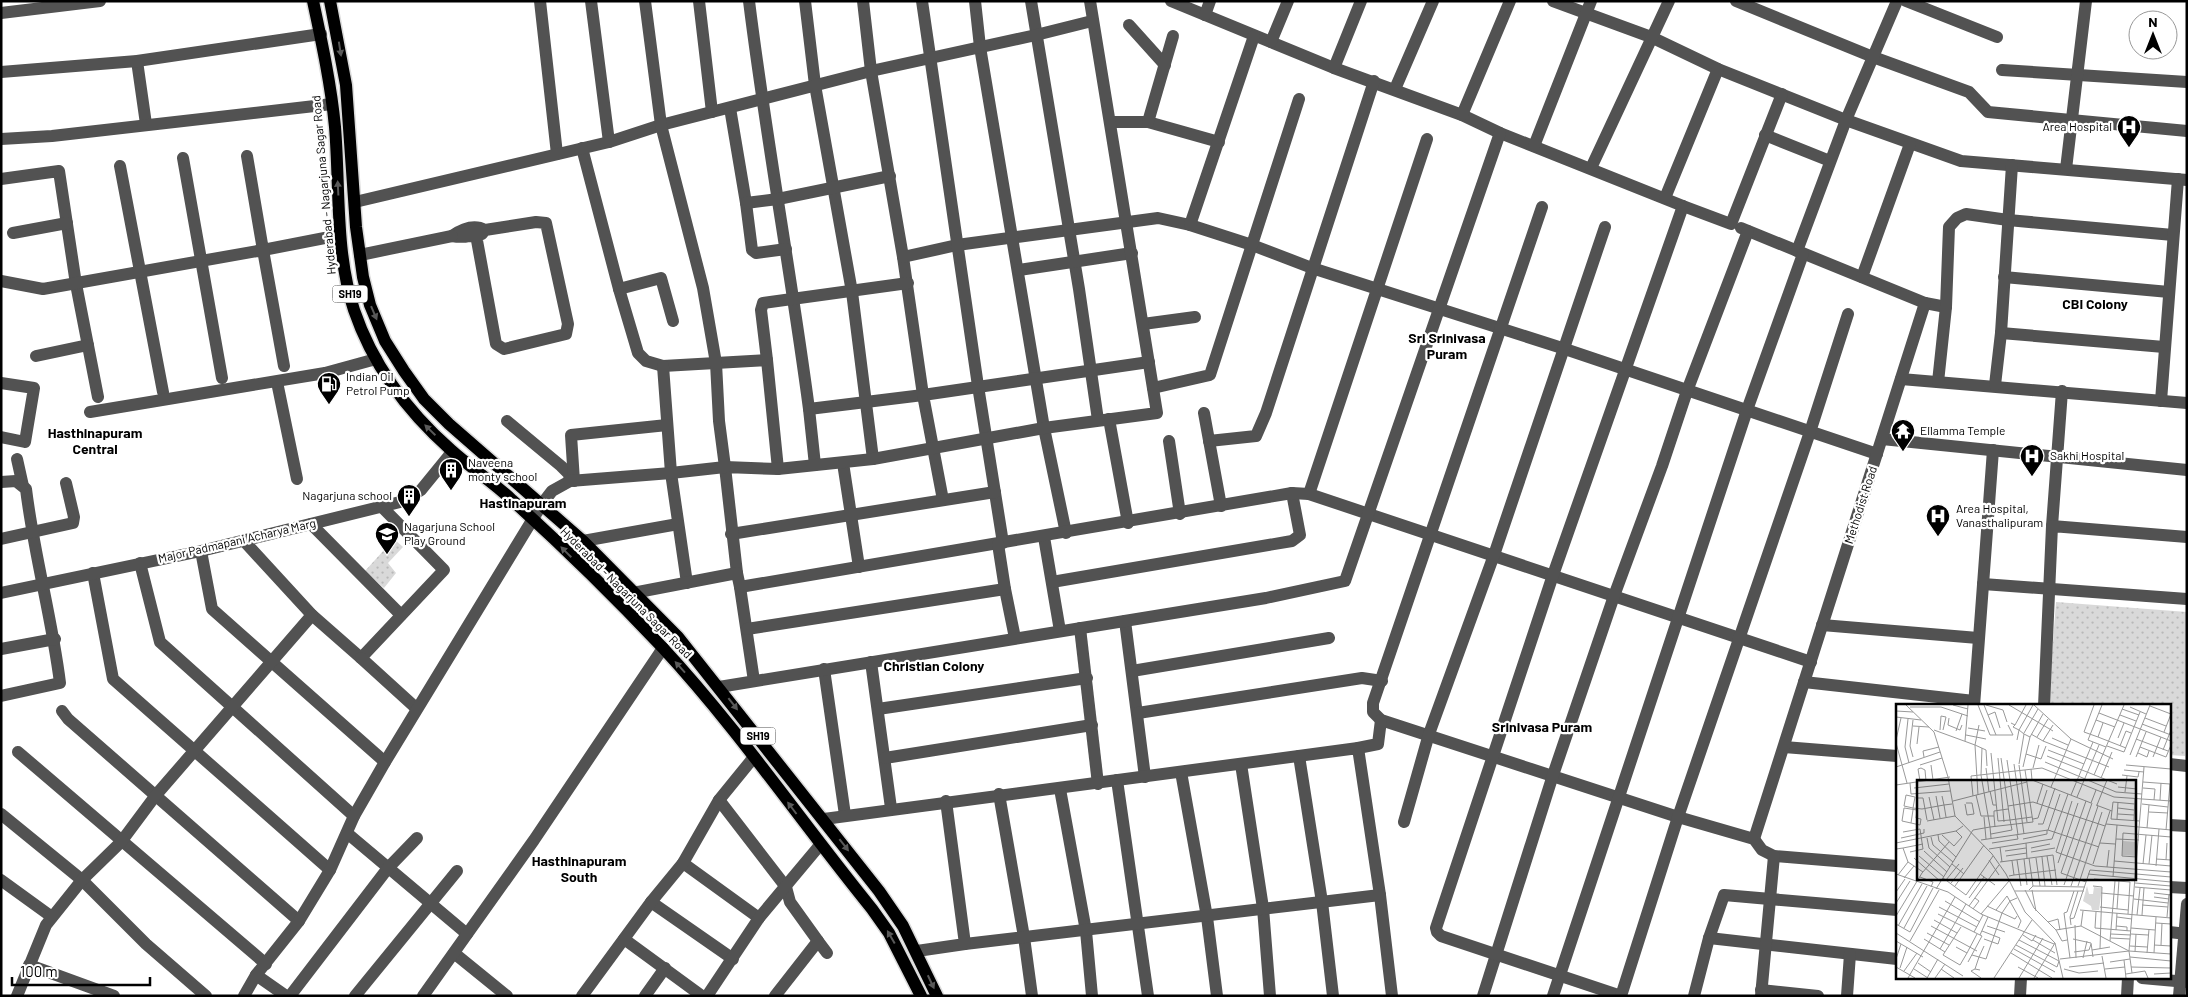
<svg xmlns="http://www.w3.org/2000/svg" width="2188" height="997" font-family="Barlow,sans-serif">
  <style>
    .park { fill: url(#park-dots) }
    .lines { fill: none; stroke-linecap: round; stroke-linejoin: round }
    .major-casing { stroke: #dbdbdb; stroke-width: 15 }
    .minor { stroke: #525252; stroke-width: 12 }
    .major { stroke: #000; stroke-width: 12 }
    .oneway { fill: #595959 }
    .labels { text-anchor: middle; stroke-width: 4.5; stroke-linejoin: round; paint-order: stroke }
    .shield { fill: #fff; stroke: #4c4c4c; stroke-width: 1 }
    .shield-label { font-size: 11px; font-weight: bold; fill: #000 }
    .poi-label { font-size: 12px; fill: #000; stroke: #fff; text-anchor: start }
    .street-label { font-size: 12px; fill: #000; stroke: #fff }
    .neighbourhood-label { font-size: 14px; font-weight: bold; fill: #000; stroke: #fff }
    .inset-road { fill: none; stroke: #999; stroke-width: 1 }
    .view { fill: #000; fill-opacity: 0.15; stroke: #000; stroke-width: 2.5 }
    .inset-edge { fill: none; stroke: #000; stroke-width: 2.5 }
  </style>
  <defs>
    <pattern id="park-dots" width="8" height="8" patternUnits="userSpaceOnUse" patternTransform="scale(1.25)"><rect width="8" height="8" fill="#d9d9d9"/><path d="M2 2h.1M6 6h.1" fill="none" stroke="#b8b8b8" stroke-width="1.8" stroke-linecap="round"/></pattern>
  </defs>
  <rect width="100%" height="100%" fill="#fff"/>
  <!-- park -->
  <g class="park">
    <polygon points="394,539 403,547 388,563 396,573 384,588 365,571"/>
    <polygon points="2056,602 2187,612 2185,756 2169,755 2169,706 2048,706"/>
  </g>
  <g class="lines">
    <!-- major casing -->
    <g class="major-casing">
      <g id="major">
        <path d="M313,1C322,43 331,85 335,127C340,188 335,252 354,310C373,366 408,412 451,450C471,468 493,482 512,500C564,547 615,597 663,648C739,730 802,823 872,909L889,933L921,996"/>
        <polyline points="330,1 346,85 356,227 363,277 370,305 385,341 404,371 424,399 449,424 583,541 678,637 879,891 903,926 937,996"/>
      </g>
    </g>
    <!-- minor -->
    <g class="minor">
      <polyline points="540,1 557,154"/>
      <polyline points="591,1 609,142"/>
      <polyline points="699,1 712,112"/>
      <path d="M749,1C766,138 791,273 809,409L923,395L903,257"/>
      <polyline points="805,1 815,85 852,292 873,459"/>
      <polyline points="863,1 871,71 903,257 957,245 1158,218 1190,225 1252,245 1312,268 1562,348 1877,454"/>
      <polyline points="922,1 978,386 1003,543"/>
      <polyline points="975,1 980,47 1044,428 1066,533"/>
      <polyline points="1031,1 1079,289 1098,420"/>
      <polyline points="1171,1 1334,68 1462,115 1500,133 1683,206"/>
      <polyline points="1553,1 1651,37 1718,69 1846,120 1961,161 2187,180"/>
      <polyline points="1736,1 1873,57 1969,92 1988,112 2187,131"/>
      <polyline points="1906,1 1997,37"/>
      <polyline points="1,13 100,1"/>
      <polyline points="1205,15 1210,1"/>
      <polyline points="1129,25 1165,65"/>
      <polyline points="1271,42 1288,1"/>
      <polyline points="137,61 146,124"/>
      <polyline points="1334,68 1361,1"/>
      <polyline points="2002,70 2187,82"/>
      <polyline points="1,72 137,61 321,34"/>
      <polyline points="1395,89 1433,1"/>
      <polyline points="730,108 746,203 752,250 756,253 786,249"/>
      <polyline points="1462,115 1510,1"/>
      <polyline points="1110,122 1148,122 1219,142"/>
      <polyline points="1148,122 1173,36"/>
      <polyline points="1765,135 1830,161"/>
      <polyline points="1,139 52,136 332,104"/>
      <polyline points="1534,146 1591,1"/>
      <polyline points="582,148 619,289 638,353 646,361 663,366 767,360 778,469"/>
      <polyline points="247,156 263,250 340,235"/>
      <polyline points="183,158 222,378"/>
      <polyline points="120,166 163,392"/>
      <polyline points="1591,168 1669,1"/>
      <polyline points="2066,169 2086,1"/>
      <polyline points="1,179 59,171 76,284 98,397"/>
      <polyline points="1665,198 1718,69"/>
      <polyline points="355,202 609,142 661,125 871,71 1036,35 1092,21"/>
      <polyline points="746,203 778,199 890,176"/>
      <polyline points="1542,207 1373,703 1373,712 1381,720 1678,817 1754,839 1762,850 1774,856 1897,866"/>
      <polyline points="1190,225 1254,36"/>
      <polyline points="1741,228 1925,303 1946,307"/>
      <polyline points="13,233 67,223"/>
      <path d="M476,235L496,344L504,349L566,334L568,324L546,223L536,222L485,230C474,224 462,229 452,236C463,238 471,236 482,234L485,230"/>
      <polyline points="1797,251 1846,120 1897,1"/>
      <polyline points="360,255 452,236"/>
      <polyline points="1019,270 1132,253"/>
      <polyline points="1862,277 1910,144"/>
      <polyline points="2004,277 2169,292"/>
      <polyline points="1,281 43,289 263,250 284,366"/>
      <polyline points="619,289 661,278 673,321"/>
      <polyline points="1143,324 1195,317"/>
      <polyline points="2001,333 2164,347"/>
      <polyline points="36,356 88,345"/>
      <polyline points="767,360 761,310 763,303 908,283"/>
      <polyline points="663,366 671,473 687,583"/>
      <polyline points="1901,379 2187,403"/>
      <polyline points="277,382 297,479"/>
      <polyline points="1938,382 1946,307 1949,227 1957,218 1966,214 2008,220 2173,235"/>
      <polyline points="1,383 34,388 25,442 1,437"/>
      <polyline points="1995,385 2001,333 2012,165"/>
      <polyline points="1153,388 1210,375 1299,99"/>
      <polyline points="2161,401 2178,179"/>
      <polyline points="809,409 815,465"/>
      <polyline points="90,412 325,373 376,359"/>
      <polyline points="1204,413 1221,506"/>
      <polyline points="1109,419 1128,523"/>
      <polyline points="507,421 561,466 569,474 570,481"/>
      <polyline points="1882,439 2187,470"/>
      <polyline points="1169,441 1180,514"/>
      <polyline points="1209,441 1256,436 1266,413 1374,81"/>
      <polyline points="17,459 23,486"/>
      <polyline points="843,463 859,567"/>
      <polyline points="574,481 571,435 667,425"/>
      <path d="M1,482L16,481L26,489C34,555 52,618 60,683L1,696"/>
      <polyline points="1309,494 1427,139"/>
      <polyline points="943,500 923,395 1149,362"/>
      <polyline points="311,524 401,615"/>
      <polyline points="2052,526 2062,391"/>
      <polyline points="731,534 995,492"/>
      <polyline points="1044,537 1060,631"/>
      <polyline points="1,539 73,523 74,517 66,483"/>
      <polyline points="244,541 312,615 361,658 444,570 383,508"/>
      <polyline points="583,541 678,524"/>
      <polyline points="201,551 212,609 385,762"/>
      <polyline points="140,563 160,642 354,816"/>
      <polyline points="93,573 113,679 330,870"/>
      <polyline points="737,573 725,467 778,469 873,459 1044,428 1157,413 1090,1"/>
      <polyline points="1052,582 1292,541 1300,535 1292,493"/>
      <polyline points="1983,584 2187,599"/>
      <polyline points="740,587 754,681"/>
      <polyline points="1005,589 1015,638"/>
      <polyline points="1,593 201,551 404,501 421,490 452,452"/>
      <polyline points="633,593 737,573 740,587 1292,493 1309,494 1811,662"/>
      <polyline points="1125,621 1145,777"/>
      <polyline points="1822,625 1978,638"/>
      <polyline points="1080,628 1098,784"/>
      <polyline points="747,629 1005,589 998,544"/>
      <polyline points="1,649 55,639"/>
      <polyline points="361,658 416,708"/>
      <polyline points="871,662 891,808"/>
      <polyline points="824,669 845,815"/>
      <polyline points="1132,671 1329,638"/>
      <polyline points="1804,682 1974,701"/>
      <polyline points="719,687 1266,598 1345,581 1500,133"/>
      <polyline points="1974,706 1993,450"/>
      <polyline points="2044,706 2052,526 2187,537"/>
      <polyline points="878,709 1087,678"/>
      <polyline points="62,711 68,719 299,921"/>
      <polyline points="1138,713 1362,678 1382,681"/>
      <polyline points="1784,747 1897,756"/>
      <polyline points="1358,748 1378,744 1381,720"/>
      <polyline points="18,752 266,964"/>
      <polyline points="1299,756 1322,902 1333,996"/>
      <polyline points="885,758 1092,725"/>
      <polyline points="1241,764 1263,908 1270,996"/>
      <polyline points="2169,764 2187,766"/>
      <polyline points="1181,772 1207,917 1217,996"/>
      <polyline points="1117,780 1148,996"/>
      <polyline points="1060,789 1086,931 1092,996"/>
      <polyline points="999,794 1024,937 1032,996"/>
      <polyline points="719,800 786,887 790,902 818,941"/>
      <polyline points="1,814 82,880 146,944 206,996"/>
      <polyline points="824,819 1358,748 1380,895 1392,996"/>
      <polyline points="1404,822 1429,734 1494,555 1605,227"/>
      <polyline points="2169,825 2187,826"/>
      <polyline points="347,833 467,934"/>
      <polyline points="1754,839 1925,303"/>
      <polyline points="683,863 759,918"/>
      <polyline points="1,880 52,917"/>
      <polyline points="2169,887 2187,888"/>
      <polyline points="651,902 733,959"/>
      <polyline points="2169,932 2187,934"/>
      <polyline points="1709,938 1897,959"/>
      <polyline points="624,939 702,996"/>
      <polyline points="965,944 1380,895"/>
      <polyline points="917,951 965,944 946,801"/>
      <polyline points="454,953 507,996"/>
      <polyline points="29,965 114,996"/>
      <polyline points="256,975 286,996"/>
      <polyline points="2142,978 2187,982"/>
      <polyline points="1761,990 1818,996"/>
      <polyline points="17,996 46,925 82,880 121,842 156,795 312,615"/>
      <polyline points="244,996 256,975 299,921 330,870 354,816 385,762 542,504 552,491 570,481 671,473 725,467 719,421 716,363 703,288 661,125 645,1"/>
      <polyline points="290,996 388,868 417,838"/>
      <polyline points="355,996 457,871"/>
      <polyline points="423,996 534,840 663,648"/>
      <polyline points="582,996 651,902 683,863 719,800 754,757"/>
      <polyline points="645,996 665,968"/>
      <polyline points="707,996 759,918 820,845"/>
      <polyline points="775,996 818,941 827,953"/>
      <polyline points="1483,996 1553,775 1614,596 1662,466 1687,391 1748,231"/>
      <polyline points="1553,996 1747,410 1803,254"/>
      <polyline points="1621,996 1441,936 1437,932 1436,928 1553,575 1683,206 1731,224 1782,94"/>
      <polyline points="1621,996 1678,817 1810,432 1848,314"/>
      <polyline points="1694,996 1709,938 1724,895 1897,910"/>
      <polyline points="1761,996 1774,856"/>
      <polyline points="1847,996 1850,954"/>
      <polyline points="2020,996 2021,978"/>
      <polyline points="2127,996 2128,978"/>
      <polyline points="2179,996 2187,904"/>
    </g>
    <!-- major -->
    <use href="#major" class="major"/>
  </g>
  <!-- one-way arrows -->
  <defs><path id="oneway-solid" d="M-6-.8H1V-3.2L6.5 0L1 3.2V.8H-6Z" transform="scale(1.25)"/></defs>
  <g class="oneway">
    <use href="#oneway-solid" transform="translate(340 49) rotate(81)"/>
    <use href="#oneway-solid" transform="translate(338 188) rotate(-93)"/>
    <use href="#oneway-solid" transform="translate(374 313) rotate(67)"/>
    <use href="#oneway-solid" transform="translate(430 430) rotate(-136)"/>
    <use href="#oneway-solid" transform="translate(566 552) rotate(-135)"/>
    <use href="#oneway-solid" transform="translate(680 667) rotate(-132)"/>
    <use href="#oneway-solid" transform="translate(733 704) rotate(52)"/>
    <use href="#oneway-solid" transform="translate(792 808) rotate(-127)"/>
    <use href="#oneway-solid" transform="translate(844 845) rotate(52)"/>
    <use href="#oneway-solid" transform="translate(891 937) rotate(-120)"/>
    <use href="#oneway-solid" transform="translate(931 982) rotate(65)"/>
  </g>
  <!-- icons -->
  <defs>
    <g id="hospital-pin" transform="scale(1.25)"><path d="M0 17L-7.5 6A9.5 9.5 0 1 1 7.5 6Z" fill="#000" stroke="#fff"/><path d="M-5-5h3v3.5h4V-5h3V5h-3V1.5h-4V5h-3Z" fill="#fff"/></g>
    <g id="fuel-pin" transform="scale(1.25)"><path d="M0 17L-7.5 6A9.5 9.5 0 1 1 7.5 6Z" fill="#000" stroke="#fff"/><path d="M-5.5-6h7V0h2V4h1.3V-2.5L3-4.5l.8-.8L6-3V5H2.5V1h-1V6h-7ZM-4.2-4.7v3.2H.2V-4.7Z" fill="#fff"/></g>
    <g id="temple-pin" transform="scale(1.25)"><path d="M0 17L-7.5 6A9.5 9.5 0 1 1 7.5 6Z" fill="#000" stroke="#fff"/><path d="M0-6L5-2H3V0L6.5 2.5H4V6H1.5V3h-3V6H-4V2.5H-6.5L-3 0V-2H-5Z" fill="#fff"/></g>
    <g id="building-pin" transform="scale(1.25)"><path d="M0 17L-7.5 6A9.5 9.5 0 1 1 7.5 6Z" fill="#000" stroke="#fff"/><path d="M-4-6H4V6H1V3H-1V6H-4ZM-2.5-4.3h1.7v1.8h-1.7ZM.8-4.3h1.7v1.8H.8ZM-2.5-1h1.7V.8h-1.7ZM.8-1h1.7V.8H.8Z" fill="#fff"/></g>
    <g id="school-pin" transform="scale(1.25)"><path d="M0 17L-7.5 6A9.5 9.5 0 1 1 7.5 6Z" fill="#000" stroke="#fff"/><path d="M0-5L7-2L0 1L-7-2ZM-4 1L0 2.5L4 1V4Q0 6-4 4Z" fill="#fff"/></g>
  </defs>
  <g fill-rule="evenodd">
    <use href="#hospital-pin" x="2129" y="127"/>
    <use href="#fuel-pin" x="329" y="384"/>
    <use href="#temple-pin" x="1903" y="431"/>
    <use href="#hospital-pin" x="2032" y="456"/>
    <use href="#building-pin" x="451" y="470"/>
    <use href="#building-pin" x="409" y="496"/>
    <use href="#hospital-pin" x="1938" y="516"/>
    <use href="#school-pin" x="387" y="534"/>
  </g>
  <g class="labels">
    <!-- shield labels -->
    <g class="shield">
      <rect x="332.5" y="285.5" width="35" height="17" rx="4"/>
      <rect x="740.5" y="727.5" width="35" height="17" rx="4"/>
    </g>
    <g class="shield-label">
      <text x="350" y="298">SH19</text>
      <text x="758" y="740">SH19</text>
    </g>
    <!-- poi labels -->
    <g class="poi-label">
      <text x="2112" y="131" text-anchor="end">Area Hospital</text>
      <text x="346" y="381">Indian Oil<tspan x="346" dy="14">Petrol Pump</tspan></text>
      <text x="1920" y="435">Ellamma Temple</text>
      <text x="2050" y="460">Sakhi Hospital</text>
      <text x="468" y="467">Naveena<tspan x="468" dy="14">monty school</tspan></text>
      <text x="392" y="500" text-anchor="end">Nagarjuna school</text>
      <text x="1956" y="513">Area Hospital,<tspan x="1956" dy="14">Vanasthalipuram</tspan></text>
      <text x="404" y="531">Nagarjuna School<tspan x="404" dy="14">Play Ground</tspan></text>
    </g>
    <!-- street labels -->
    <g class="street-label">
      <text transform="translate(324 185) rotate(-95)" y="4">Hyderabad - Nagarjuna Sagar Road</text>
      <text transform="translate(1861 505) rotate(-72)" y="4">Methodist Road</text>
      <text transform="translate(237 541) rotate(-13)" y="4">Major Padmapani Acharya Marg</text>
      <text transform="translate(626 593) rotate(45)" y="4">Hyderabad - Nagarjuna Sagar Road</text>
    </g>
    <!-- neighbourhood labels -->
    <g class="neighbourhood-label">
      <text x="2095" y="309">CBI Colony</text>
      <text x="1447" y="343">Sri Srinivasa<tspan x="1447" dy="16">Puram</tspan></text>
      <text x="95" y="438">Hasthinapuram<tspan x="95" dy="16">Central</tspan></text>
      <text x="523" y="508">Hastinapuram</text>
      <text x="934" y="671">Christian Colony</text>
      <text x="1542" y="732">Srinivasa Puram</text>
      <text x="579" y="866">Hasthinapuram<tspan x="579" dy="16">South</tspan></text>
    </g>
  </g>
  <!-- overview -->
  <g transform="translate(1896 704)">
    <rect width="275" height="275" fill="#fff"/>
    <path d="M227,137L241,138L240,152L226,151ZM191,182L193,190H197L198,183L206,184L203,206H196L195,202L187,197Z" fill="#d9d9d9"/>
    <path class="inset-road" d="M10,1L38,28L52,73L59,112L96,150L110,170L129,208L159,239L167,274M57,1L72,5M82,1L94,31H117L112,21M88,1L100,31M90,1L107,6L111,18M113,1L157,27M138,1L175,35L217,55M198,1L188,28L202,33L207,19M254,2L275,10M14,3H45L72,12M234,3L250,10M226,5L243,11M0,7L17,8M203,9L275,37M92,11L99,8L104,24M224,11L240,17M0,13L25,16M53,14L52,21L64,26L66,21M249,14L270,22M12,15L9,43L13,59M17,16L14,42L17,53M200,16L219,23M115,19L119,21L130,1M246,20L275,31M83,21L79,41L90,46L91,62M119,21L117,23L123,26L121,36M17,22L33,23M72,24L89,27M38,26L79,41L82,91M44,26L45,12L50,13L47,26M60,27L66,10M268,28L275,10M128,29L142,5M128,30L123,26L137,1M135,30L147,37L157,21M70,31L90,35M141,33L152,15M202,33L230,44M156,34L172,41M222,34L228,19M240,35L272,47M0,36L5,14M69,37L72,1M147,37L213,63M0,39L11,79M21,40L23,23M211,42L228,48L244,8M224,42L230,27L235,29M210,43L228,1M244,43L270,53L275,41M152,46L188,60M267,46L275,26M95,49L102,117L114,116L112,102M242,49L251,53L253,47M130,50L145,55L150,42M234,51L254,1M151,52L221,80M28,53L27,47L43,43M240,53L250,28M257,53L265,33M102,54L108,118M105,54L112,102L137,98L209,122M111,56L122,131M149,58L220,88L246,90M118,60L128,130M123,60L128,30L134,33M24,61L46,54M35,61L37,76M123,61L131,118M230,61L275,65M0,63L44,48M127,63L134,33L147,10M90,64L93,88M137,64L143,41M135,65L136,76L190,97M228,66L248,68M198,71L210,43L192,36L206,1M226,71L242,73L243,68M205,74L216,48M24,77L22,65L25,64L29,66L30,77M247,78L274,80M14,79L15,90L54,87M0,81L54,73M155,83L175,35M222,83L241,85M18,84L53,80M247,84L259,85L258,96M94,87L97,101H100M229,88L231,72M80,91L85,112H98L99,123M175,91L197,38M40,92L44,114M46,92L48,101L56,100M77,92L75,72L146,64L218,93L275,97M33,93L38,116M181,93L203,41M21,94H27L31,116M264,96L265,79M57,97L131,78M176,97L160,148L199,162L275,168M141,99L147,80M69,100L71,111L78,110L76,99H70M246,100L272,103M200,101L216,107M201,101L211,76M8,104L21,106L20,114L25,115L24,121L6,117ZM222,104L238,106M253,108L272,109M222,110L238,111M98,112V107L112,105M88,113L90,135M137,115L142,114L151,86M215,115L217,98L239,100M215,115L244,117M221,115L222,98M238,116L239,94M31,117L59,112M15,119L17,106V104L19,93L10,91L8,102L17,104L26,105L48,101L50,113M142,120H147L159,84M210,120L275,126M251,124L253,101M116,126L114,116L136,113M152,126L164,90M270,126L274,80M7,128L24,125L27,145L14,148M95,130L116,126M42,131L43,137L60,153M46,131L58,142L66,133L60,127M35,133L37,141L57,158M5,134L28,129V125M31,134L33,144L54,163M95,134L94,123L137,118L129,66M127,135L151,130V126M220,135L243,136M85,136L152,126L203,143M0,139L60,127L67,122M96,139L122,135L121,131M130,139L131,155M204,139L219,140M104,143L106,158M7,144L27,140M135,144L154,140M0,145L7,144L12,158L2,171M93,145L156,135L172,90M28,147L51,168M109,147L130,144M135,148L159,144M23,152L48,173M110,152L131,149M151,152L156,181M146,153L149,182M241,153L226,152L227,129L275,133M18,154L45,178M133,154L137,182M140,154L144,182M128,155L131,181M260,155L275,156M93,156L103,171M121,156L125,182M270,156L271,139M218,157L275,162M12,158L27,168M104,158L157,151L161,181M162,159L182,99M56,160L68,170M197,160L214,107M247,160L250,131M253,160L256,131M260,162L263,125M211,163L213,146M0,170L52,188L85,210L158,240M84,170L99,181M192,170L275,178M118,171L160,166M113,172L118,171L116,157M24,173L37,178L35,183M217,173L221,121M8,174L18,162M47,174L70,191L97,152M198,175L234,178M50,176L63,160M190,178L165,169L190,97L195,99L200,86M55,179L67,164M239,179L275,182M168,181L196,99M59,182L88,141M175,182L202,102M182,182L206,108M197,182L206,183L204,245M239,183L275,186M40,185L77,126L94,123L85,71L86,44M129,186L138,204L160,226L166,237L171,236M133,186L137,182L189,183M136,186L140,207M119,187H188M0,188L9,175M205,189L238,192M258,189L275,191M258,193L273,195M73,194L88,173M238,195L272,199M49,197L84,218M0,199L14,177M246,201L272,203M73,202L103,161M91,202L119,215L121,212M43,203L81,223M204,203L232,206M77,205L83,197L79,194M221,205L223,176M100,206L111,192L125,217L122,224M184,206L275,214M200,208L199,224L235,227M42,210L86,232L72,258M85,210L113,177M232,210L234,178M241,211L244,184M246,211L248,184M0,212L26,169L53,138M221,213L236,215M271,213L273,190M174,215L178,214L194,166L275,173M38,216L61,229M152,218L162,215L164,226M260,219L275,220M0,220L14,228L37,184M175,221L174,213L182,187M179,221L180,254M2,222L26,180M35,222L81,247M91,222L109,228M185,222L187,207M220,222L231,223V227M65,223L47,251L64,261L71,249M8,224L31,182M235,224L259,226M160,226L185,222L233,247M220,226L221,209M86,227L104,234L102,240L88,235M78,228L87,211M0,229L67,272M31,229L53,241M215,230L235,231M235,230L252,231M84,231L92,213M127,231L136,237L140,231M215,234L234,235M28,235L49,248M177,235L195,239L197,253M137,236L159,249M0,237L27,253M14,237L43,186M214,237L219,177M120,241L161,263L163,257L123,236M258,241L275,242M265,241L266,219M234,242L251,243M60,243L71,249L81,230M44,245L70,200M118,245L159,268M196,246L214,243M178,248L193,246L195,240M239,248L240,230M115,249L156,274M251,249L253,225M258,249L260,213M76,251L83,253L88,242M206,252L210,274M234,253L275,257M174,254L168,209L171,208L178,187M187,254L191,237M0,255L5,240M164,255L233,247L275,250M228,256L230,274M214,258L234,255M22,259L35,268M0,263L19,274M122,263L142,274M173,263L208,259M235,263L275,264M4,264L11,243M18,265L32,274M45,265L58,274M79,265L75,267L85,274M168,265L183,269L202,267M209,265L229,263M84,266L79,265L83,253L90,255L106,209L114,197L121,194M8,267L21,249M236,269L249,267L252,274M230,270L236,269L233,247L248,63M258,270L275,269M12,274L59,193M31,274L42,255M39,274L49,260M98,274L136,216M123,274L147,234M138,274L159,239M275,274V250"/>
    <path class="view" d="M21,76H240V176H21Z"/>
    <rect width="275" height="275" class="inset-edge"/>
  </g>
  <!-- border -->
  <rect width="2188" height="997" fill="none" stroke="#000000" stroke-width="5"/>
  <!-- north arrow -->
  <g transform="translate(2153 35)"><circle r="24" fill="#ffffff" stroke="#999999"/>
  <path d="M0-4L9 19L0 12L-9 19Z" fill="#000000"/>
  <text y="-8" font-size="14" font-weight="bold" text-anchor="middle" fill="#000000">N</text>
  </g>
  <!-- scale -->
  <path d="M12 977v8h138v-8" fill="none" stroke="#000000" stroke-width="2.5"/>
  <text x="20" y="977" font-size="15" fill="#000000" stroke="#ffffff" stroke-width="4" paint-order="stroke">100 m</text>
</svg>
